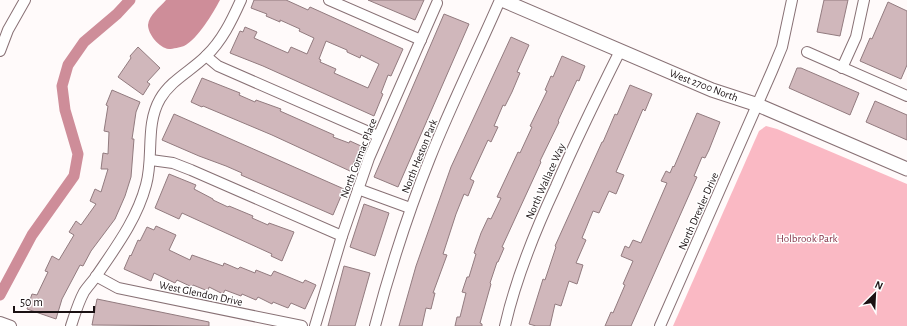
<svg xmlns="http://www.w3.org/2000/svg" width="907" height="326" font-family="'Alegreya Sans',sans-serif">
  <style>
    .green { fill: #fab9c4 }
    .water { fill: #ce8d99 }
    .lines { fill: none; stroke-linecap: round; stroke-linejoin: round }
    .canal { stroke: #ce8d99; stroke-width: 11 }
    .building { fill: #d0b7bb; stroke: #927b7f; fill-rule: evenodd }
    .minor-casing { stroke: #887175; stroke-width: 12 }
    .tertiary-casing { stroke: #887175; stroke-width: 15 }
    .minor { stroke: #fff; stroke-width: 10 }
    .tertiary { stroke: #fff; stroke-width: 13 }
    .labels { text-anchor: middle; stroke-width: 3; stroke-linejoin: round; paint-order: stroke }
    .street-label { font-size: 11px; fill: #1a1113; stroke: #fff }
    .park-label { font-size: 11px; fill: #833348; stroke: #fff }
  </style>
  <rect width="100%" height="100%" fill="#fffafa"/>
  <!-- green -->
  <polygon class="green" points="766,126 777,129 907,184 907,326 673,326 759,131"/>
  <!-- water -->
  <path class="water" d="M166,0H220C213,13 198,39 184,46C180,47 173,49 169,49C159,48 148,34 148,25C149,15 160,7 166,0Z"/>
  <g class="lines">
    <!-- canal -->
    <polyline class="canal" points="0,295 32,235 74,176 78,154 65,110 62,86 68,65 84,42 117,14 130,0"/>
  </g>
  <!-- building -->
  <g class="building">
    <path d="M254,0H286L308,10L310,7L403,49L391,76L388,75L381,93L383,94L374,116L263,66L230,53L240,31L243,32L245,27L257,32L254,38L288,53L291,47L307,54L314,38L299,31L300,29L280,20V22L266,16L267,14L251,8ZM326,41L347,50V52L360,58L361,55L379,64L368,88L334,73L336,69L320,62L321,60L319,59Z"/>
    <polygon points="368,0 424,0 415,20"/>
    <polygon points="824,0 848,0 840,36 817,32"/>
    <polygon points="888,2 907,11 907,65 901,79 860,61 870,38 872,39"/>
    <polygon points="444,14 469,24 398,187 374,177"/>
    <polygon points="511,37 529,45 517,72 520,73 512,92 505,106 503,105 494,126 498,127 491,142 488,140 470,179 474,181 468,196 464,194 456,214 443,254 447,255 433,293 435,293 431,309 426,308 422,326 399,326 416,266 451,167"/>
    <polygon points="138,47 160,68 147,82 150,84 143,95 118,77 131,58 130,56"/>
    <polygon points="562,56 585,66 579,81 577,80 558,121 559,122 540,161 541,162 536,173 502,247 504,248 498,262 497,262 490,283 491,284 480,323 482,324 482,326 455,326 457,317 460,317 466,293 462,292 467,277 469,277 476,254 474,253 481,233 488,218 491,219 501,198 497,197 518,152 520,153 532,127 530,126 547,91 545,90 551,76 553,77"/>
    <polygon points="797,68 801,68 859,93 850,115 789,88"/>
    <polygon points="202,78 240,93 239,95 255,102 256,100 281,109 280,111 334,135 333,137 349,143 350,141 361,146 350,171 272,135 203,106 202,107 191,102"/>
    <polygon points="630,85 652,94 645,111 643,109 616,172 624,175 616,194 609,191 599,213 593,211 582,238 586,240 576,263 583,265 577,284 569,281 561,306 555,304 550,326 536,326 529,324 543,279 545,280 556,247 555,246 602,142 603,142 615,114 617,115"/>
    <polygon points="112,90 140,102 136,112 132,139 134,139 131,177 125,196 115,219 91,251 83,266 80,265 62,299 56,319 27,309 32,294 37,295 48,272 45,271 52,256 59,260 74,235 69,232 76,221 81,225 96,204 90,201 95,189 101,192 108,169 101,169 103,153 108,154 109,132 104,131 108,106 106,105"/>
    <polygon points="875,101 907,115 907,140 866,122"/>
    <polygon points="697,113 720,122 709,150 705,158 702,157 694,176 697,177 631,326 605,326 611,312 613,313 625,285 623,284 633,261 621,256 625,246 629,248 633,240 641,243 667,183 661,181 666,171 670,173 673,166 674,167"/>
    <polygon points="174,114 344,189 333,215 241,175 242,173 226,166 199,156 162,140"/>
    <polygon points="169,174 196,185 194,189 213,199 213,200 228,207 229,206 253,216 252,218 268,225 269,223 294,232 282,261 271,256 272,254 182,213 179,219 155,208"/>
    <polygon points="364,204 389,213 375,256 350,247"/>
    <polygon points="156,226 176,235 169,250 190,260 192,255 223,266 224,263 238,269 240,267 255,273 256,270 271,276 274,271 303,283 305,280 316,285 305,309 291,303 288,308 273,302 272,304 258,297 256,300 242,294 241,296 225,290 223,294 209,287 208,291 193,285 192,287 177,280 175,283 154,273 151,281 124,269 130,255 131,256 138,240 140,241 147,227 154,230"/>
    <polygon points="344,266 370,273 355,326 328,326"/>
    <polygon points="97,299 209,322 209,326 92,325"/>
  </g>
  <g class="lines">
    <!-- minor casing -->
    <g class="minor-casing">
      <g id="minor">
        <polyline points="329,0 421,40"/>
        <polyline points="0,51 8,30 25,0"/>
        <polyline points="807,52 907,96"/>
        <polyline points="206,56 218,66 378,136"/>
        <polyline points="842,68 856,37 864,0"/>
        <polyline points="151,160 173,163 191,170 342,236"/>
        <polyline points="358,189 410,208"/>
        <polyline points="96,276 118,288 302,326"/>
        <polyline points="0,322 11,326"/>
        <path d="M71,326C75,314 78,303 84,292C88,286 93,281 97,275C116,247 137,219 146,185C154,157 145,125 160,99C171,80 191,71 206,56C222,41 232,20 241,0"/>
        <polyline points="315,326 342,236 369,158 437,3"/>
        <path d="M375,326C390,269 408,213 430,158C451,105 477,53 500,0"/>
        <path d="M505,326C516,277 535,231 556,186C576,140 598,95 620,51"/>
        <polyline points="660,326 772,71 782,47 792,0"/>
      </g>
    </g>
    <!-- tertiary casing -->
    <g class="tertiary-casing">
      <polyline id="tertiary" points="502,0 712,90 758,105 907,169"/>
    </g>
    <!-- minor -->
    <use href="#minor" class="minor"/>
    <!-- tertiary -->
    <use href="#tertiary" class="tertiary"/>
  </g>
  <g class="labels">
    <!-- street labels -->
    <g class="street-label">
      <text transform="translate(704 85) rotate(21)" y="4">West 2700 North</text>
      <text transform="translate(419 156) rotate(-68)" y="4">North Heston Park</text>
      <text transform="translate(358 158) rotate(-69)" y="4">North Cormac Place</text>
      <text transform="translate(545 181) rotate(-66)" y="4">North Wallace Way</text>
      <text transform="translate(698 211) rotate(-66)" y="4">North Drexler Drive</text>
      <text transform="translate(201 293) rotate(12)" y="4">West Glendon Drive</text>
    </g>
    <!-- park labels -->
    <g class="park-label">
      <text x="807" y="242">Holbrook Park</text>
    </g>
  </g>
  <!-- north arrow -->
  <g transform="translate(875 294) rotate(24)" stroke="#ffffff" stroke-width="3" paint-order="stroke">
  <path d="M0-3L7 15L0 10L-7 15Z" fill="#1a1113"/>
  <text y="-6" font-size="11" font-weight="bold" text-anchor="middle" fill="#1a1113">N</text>
  </g>
  <!-- scale -->
  <path d="M14 306v6h80v-6" fill="none" stroke="#1a1113" stroke-width="2"/>
  <text x="20" y="306" font-size="12" fill="#1a1113" stroke="#ffffff" stroke-width="3" paint-order="stroke">50 m</text>
</svg>
